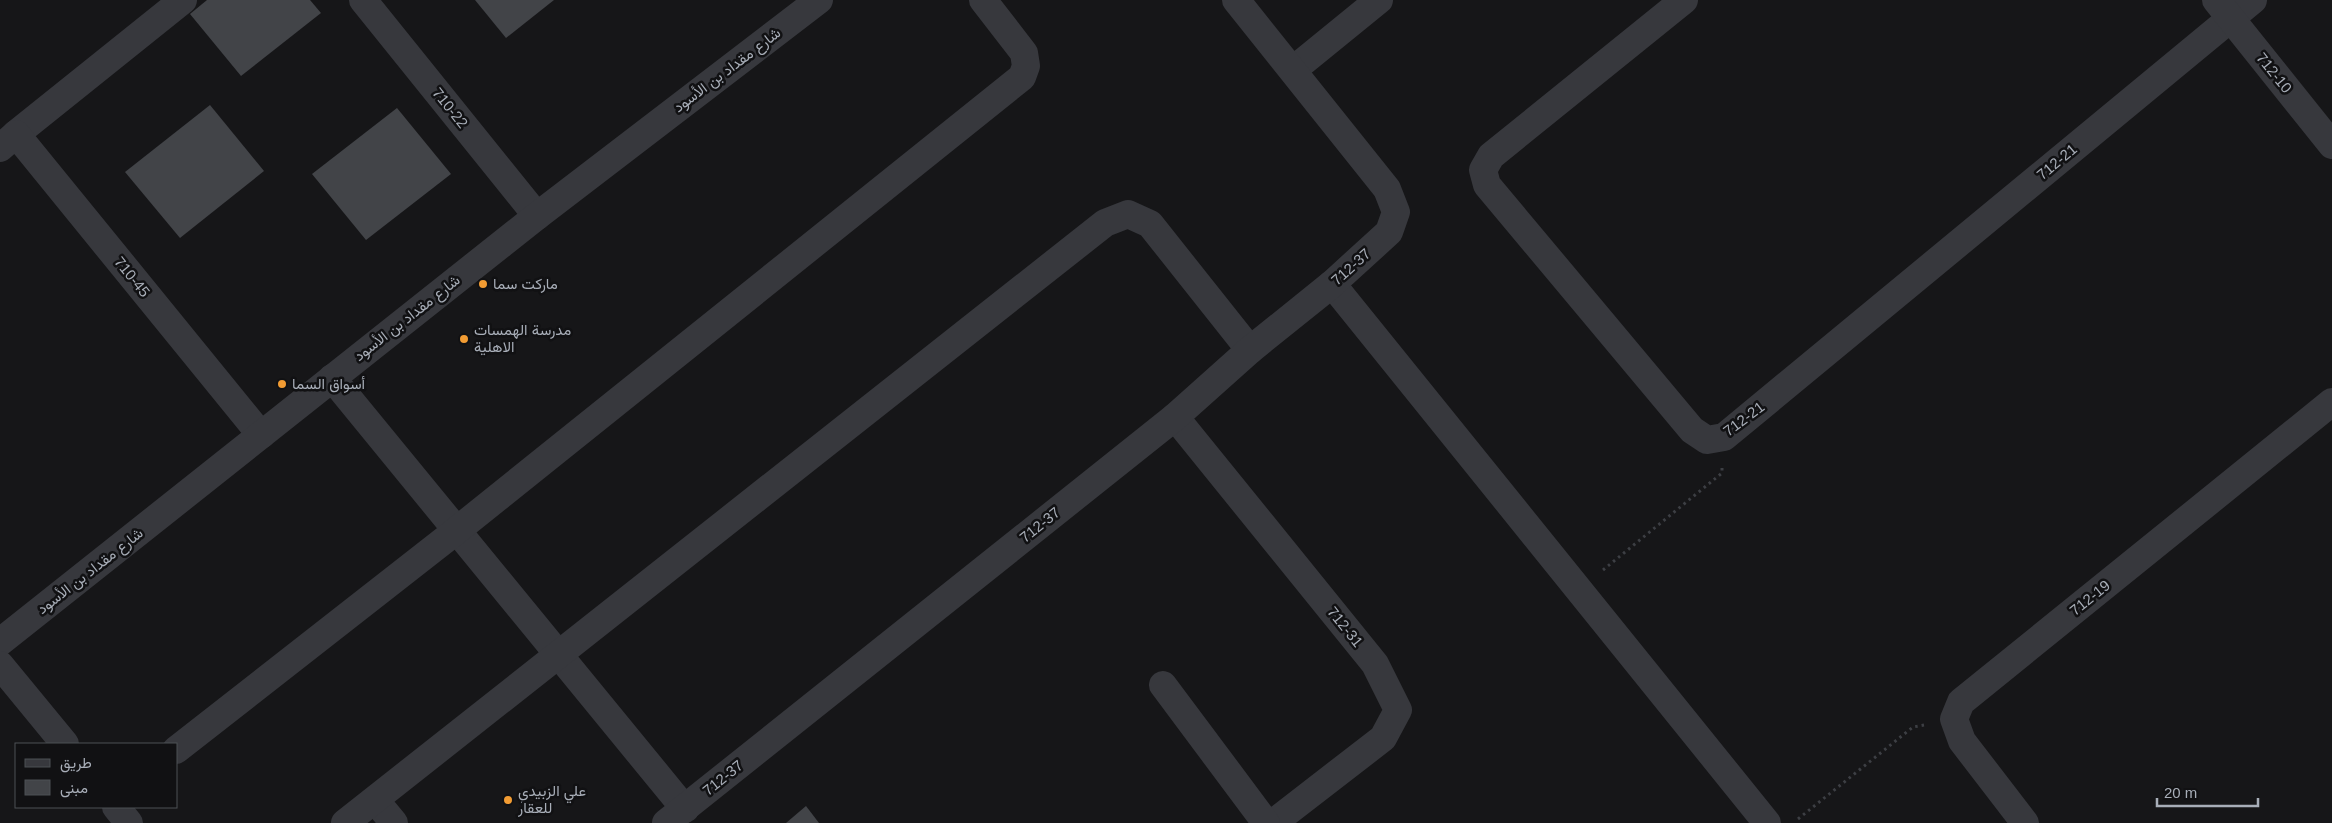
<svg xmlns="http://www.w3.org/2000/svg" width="2332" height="823" font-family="Arial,Vazirmatn,sans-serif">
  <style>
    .building { fill: #424448 }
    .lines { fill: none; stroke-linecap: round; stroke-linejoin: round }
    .path { stroke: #3d3f44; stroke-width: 3; stroke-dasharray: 2.5 4; stroke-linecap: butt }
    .minor { stroke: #37383d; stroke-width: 28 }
    .poi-dot { fill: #f29c33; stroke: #111113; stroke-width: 2 }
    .labels { text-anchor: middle; stroke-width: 5; stroke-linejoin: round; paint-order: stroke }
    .street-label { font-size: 15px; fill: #a8aeb8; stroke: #111113 }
    .poi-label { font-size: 15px; fill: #a8aeb8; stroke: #111113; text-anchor: start }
  </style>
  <rect width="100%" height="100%" fill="#161618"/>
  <!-- building -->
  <g class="building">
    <polygon points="207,0 310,0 321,13 241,76 190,14"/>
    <polygon points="475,0 554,0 506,38"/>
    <polygon points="210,105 264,171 180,238 125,172"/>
    <polygon points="397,108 451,174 366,240 312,174"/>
    <polygon points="806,806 819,823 786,823"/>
  </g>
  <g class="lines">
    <!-- path -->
    <g class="path">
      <polyline points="1603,570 1722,473 1722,468"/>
      <polyline points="1798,819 1913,727 1924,725"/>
    </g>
    <!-- minor -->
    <g class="minor">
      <polyline points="363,0 537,216"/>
      <polyline points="1684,0 1491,156 1483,170 1487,185 1692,430 1707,440 1724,437 2253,0"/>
      <polyline points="2216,0 2332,145"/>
      <polyline points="1293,70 1379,0"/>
      <polyline points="16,134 183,0"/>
      <polyline points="0,148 16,134 261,435"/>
      <polyline points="1332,284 1767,823"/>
      <polyline points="332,378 685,809"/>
      <polyline points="1175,417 1375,664 1398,710 1383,738 1273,823"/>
      <polyline points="0,642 537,216 819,0"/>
      <polyline points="0,665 65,744"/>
      <polyline points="1163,685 1266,823"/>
      <polyline points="176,750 456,531 1022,77 1026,66 1024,53 983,0"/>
      <polyline points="375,800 394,823"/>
      <polyline points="116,807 129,823"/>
      <polyline points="345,823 1105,223 1128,214 1150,224 1250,350"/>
      <polyline points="666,823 1175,417 1250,350 1332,284 1389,232 1396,212 1387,189 1236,0"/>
      <polyline points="2025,823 1962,741 1954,719 1961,702 2332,402"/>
    </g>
  </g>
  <!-- markers -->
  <g class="poi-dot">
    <circle cx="483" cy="284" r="5"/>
    <circle cx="464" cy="339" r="5"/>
    <circle cx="282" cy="384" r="5"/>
    <circle cx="508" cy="800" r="5"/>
  </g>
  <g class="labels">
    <!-- street labels -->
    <g class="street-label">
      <text transform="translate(727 70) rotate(-37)" y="5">شارع مقداد بن الأسود</text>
      <text transform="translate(2274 73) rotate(51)" y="5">712-10</text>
      <text transform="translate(450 108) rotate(51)" y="5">710-22</text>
      <text transform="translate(2057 162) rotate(-40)" y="5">712-21</text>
      <text transform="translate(1351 267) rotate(-42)" y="5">712-37</text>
      <text transform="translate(132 277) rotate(51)" y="5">710-45</text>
      <text transform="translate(407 318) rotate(-38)" y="5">شارع مقداد بن الأسود</text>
      <text transform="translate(1744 419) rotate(-37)" y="5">712-21</text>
      <text transform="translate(1040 525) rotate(-39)" y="5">712-37</text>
      <text transform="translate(90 571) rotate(-38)" y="5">شارع مقداد بن الأسود</text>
      <text transform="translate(2090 598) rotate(-39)" y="5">712-19</text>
      <text transform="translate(1345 627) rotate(51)" y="5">712-31</text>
      <text transform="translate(723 778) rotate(-39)" y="5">712-37</text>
    </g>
    <!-- poi labels -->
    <g class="poi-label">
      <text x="493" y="289">ماركت سما</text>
      <text x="474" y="335">مدرسة الهمسات<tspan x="474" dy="17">الاهلية</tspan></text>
      <text x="292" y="389">أسواق السما</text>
      <text x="518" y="796">علي الزبيدي<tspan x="518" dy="17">للعقار</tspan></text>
    </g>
  </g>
  <!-- legend -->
  <rect x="15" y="743" width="162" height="65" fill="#111113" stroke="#4d5055"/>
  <rect x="25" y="759" width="25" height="8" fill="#37383d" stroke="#4d5055"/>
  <text x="60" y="768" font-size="15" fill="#a8aeb8">طريق</text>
  <rect x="25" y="780" width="25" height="15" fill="#424448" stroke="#4d5055"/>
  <text x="60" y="793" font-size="15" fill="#a8aeb8">مبنى</text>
  <!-- scale -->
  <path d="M2157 798v8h101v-8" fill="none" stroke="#a8aeb8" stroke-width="2.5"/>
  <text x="2164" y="798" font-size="15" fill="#a8aeb8" stroke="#111113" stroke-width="4" paint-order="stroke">20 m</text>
</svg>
